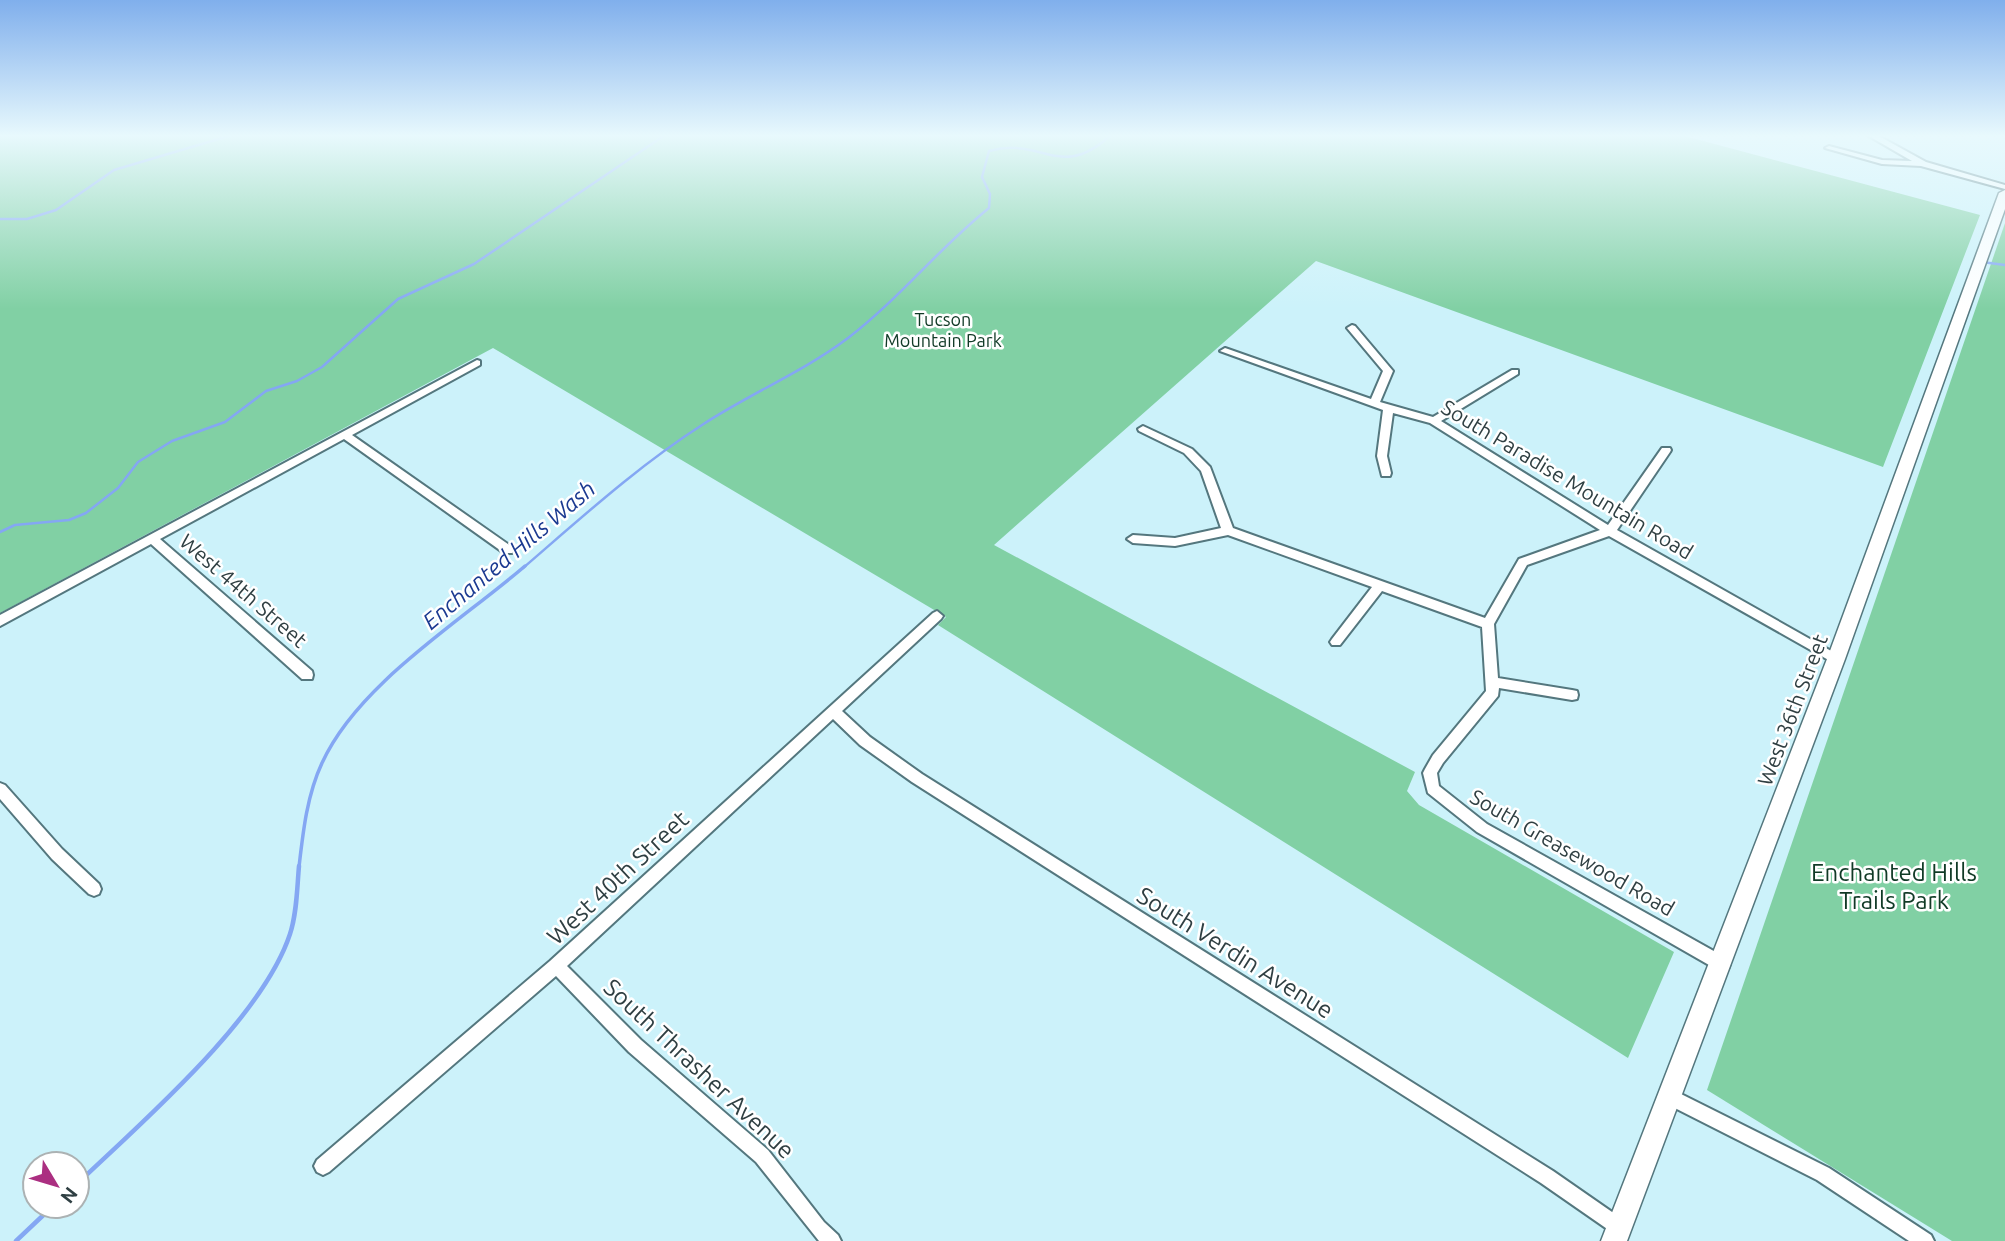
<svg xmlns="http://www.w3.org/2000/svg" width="2005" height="1241" font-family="Ubuntu,sans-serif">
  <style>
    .green { fill: #81d0a4 }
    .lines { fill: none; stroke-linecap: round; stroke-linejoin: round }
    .stream-far2 { stroke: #84a7f3; stroke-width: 2.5 }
    .stream-far1 { stroke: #84a7f3; stroke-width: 3.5 }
    .stream { stroke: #84a7f3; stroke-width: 4.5 }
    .street-casing { stroke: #54777e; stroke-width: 4 }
    .secondary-casing { stroke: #54777e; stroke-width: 3 }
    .street { fill: #fff; fill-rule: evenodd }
    .secondary { fill: #fff; fill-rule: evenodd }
    .labels { text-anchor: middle; stroke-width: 5; stroke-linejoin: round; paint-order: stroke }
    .far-park-label { font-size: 18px; fill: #103a26; stroke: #fff }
    .street-label { font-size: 21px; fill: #2f3f42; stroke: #fff }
    .water-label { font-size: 23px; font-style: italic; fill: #1b3a91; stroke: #fff }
    .near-park-label { font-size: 24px; fill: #103a26; stroke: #fff }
    .near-street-label { font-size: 24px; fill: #2f3f42; stroke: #fff }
  </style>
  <rect width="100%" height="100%" fill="#ccf2fa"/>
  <!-- green -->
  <g class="green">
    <polygon points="0,135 1681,135 1980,215 1883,467 1316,261 994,545 1415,772 1407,791 1419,805 1674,952 1628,1058 938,625 946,617 493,348 0,613"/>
    <polygon points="2005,223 2005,1241 1952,1241 1707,1090"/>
  </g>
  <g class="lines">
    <!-- stream-far2 -->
    <g class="stream-far2">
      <polyline points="0,219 27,219 56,210 114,170 232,135"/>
      <polyline points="1982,262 2005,265"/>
      <polyline points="0,532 15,525 69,520 86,513 118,488 138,462 172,441 225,422 266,391 297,381 322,367 398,299 474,264 665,135"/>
      <path d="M523,568C581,518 638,466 702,425C749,394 803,372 848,338C899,299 939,248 989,208L990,194L982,177L989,151C1044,136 1059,182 1111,135"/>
    </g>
    <!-- stream-far1 -->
    <path class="stream-far1" d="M299,867C303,832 307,795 322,763C358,684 460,622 525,566"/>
    <!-- stream -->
    <g class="stream">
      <path d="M77,1184C142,1122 262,1019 290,934C297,913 297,888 299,866"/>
      <polyline points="16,1241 53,1206"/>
    </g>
    <!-- street casing -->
    <g class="street-casing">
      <g id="street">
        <polygon points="1867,135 1877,135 1926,162 2005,185 2005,189 1921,166 1882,164 1825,148 1829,146 1882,160 1912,161"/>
        <polygon points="1352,325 1355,326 1393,371 1380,402 1433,417 1512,370 1518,370 1518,374 1441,421 1608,525 1662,448 1670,448 1671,450 1670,452 1617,530 1840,656 1842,659 1840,662 1832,662 1609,536 1527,565 1494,624 1498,678 1572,690 1577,691 1578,695 1577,699 1572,700 1499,688 1498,696 1443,763 1437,773 1439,786 1487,824 1728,959 1730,964 1728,969 1722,972 1716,969 1477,832 1428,793 1423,773 1425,769 1433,755 1486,691 1482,627 1382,591 1340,645 1332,645 1330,642 1332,639 1372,587 1228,535 1175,546 1133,543 1127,539 1133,535 1175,538 1221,528 1201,471 1184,453 1139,431 1138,429 1143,426 1192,449 1210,467 1233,528 1485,618 1519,559 1600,530 1430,423 1393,413 1387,456 1391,473 1390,476 1382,476 1377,456 1383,410 1220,351 1225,348 1228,349 1371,399 1383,371 1347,328"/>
        <polygon points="477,360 480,361 480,365 352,435 512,547 514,550 512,553 504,553 344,439 160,539 312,671 313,675 312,679 302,679 151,544 0,626 0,615"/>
        <polygon points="937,611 943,616 941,619 842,711 870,737 922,774 1553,1171 1625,1221 1628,1227 1625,1233 1619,1236 1613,1233 1541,1183 912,782 860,745 833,719 567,966 641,1040 768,1150 824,1222 838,1235 841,1241 819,1241 756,1162 629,1052 556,976 329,1172 323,1175 317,1172 314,1166 317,1160 550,961 933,613"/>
        <polygon points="0,783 5,785 62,849 99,884 101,889 99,894 94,896 89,894 52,859 0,799"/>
        <polygon points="1669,1088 1829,1168 1931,1235 1934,1241 1909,1241 1817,1180 1663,1102 1661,1096 1663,1090"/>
      </g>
    </g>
    <!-- secondary casing -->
    <g class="secondary-casing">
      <polygon id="secondary" points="2005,190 2005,209 1845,659 1627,1241 1601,1241 1827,659 1999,193"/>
    </g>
    <!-- street -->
    <use href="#street" class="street"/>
    <!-- secondary -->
    <use href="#secondary" class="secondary"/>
  </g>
  <!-- sky -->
  <linearGradient id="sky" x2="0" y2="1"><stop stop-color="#80afec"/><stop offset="0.44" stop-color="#e8f9fd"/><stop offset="1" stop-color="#e8f9fd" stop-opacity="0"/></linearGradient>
  <rect width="2005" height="309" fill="url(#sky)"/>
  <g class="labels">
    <!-- far-park labels -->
    <g class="far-park-label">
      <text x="943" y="326">Tucson<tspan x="943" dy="21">Mountain Park</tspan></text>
    </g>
    <!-- street labels -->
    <g class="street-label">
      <text transform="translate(1567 480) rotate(31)" y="7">South Paradise Mountain Road</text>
      <text transform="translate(243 591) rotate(41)" y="7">West 44th Street</text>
      <text transform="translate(1793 710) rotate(-69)" y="7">West 36th Street</text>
      <text transform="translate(1572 853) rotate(30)" y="7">South Greasewood Road</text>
    </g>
    <!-- water labels -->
    <g class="water-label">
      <text transform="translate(509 555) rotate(-40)" y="8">Enchanted Hills Wash</text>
    </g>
    <!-- near-park labels -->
    <g class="near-park-label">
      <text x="1894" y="881">Enchanted Hills<tspan x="1894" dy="28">Trails Park</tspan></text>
    </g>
    <!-- near-street labels -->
    <g class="near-street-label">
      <text transform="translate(618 878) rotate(-43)" y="8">West 40th Street</text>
      <text transform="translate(1235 953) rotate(32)" y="8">South Verdin Avenue</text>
      <text transform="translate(699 1069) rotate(43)" y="8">South Thrasher Avenue</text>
    </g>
  </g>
  <!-- north arrow -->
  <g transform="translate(56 1185) rotate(128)"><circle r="33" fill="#ffffff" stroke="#acb2b3" stroke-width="2"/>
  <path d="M0-5L12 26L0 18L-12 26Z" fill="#ab2f81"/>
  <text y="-10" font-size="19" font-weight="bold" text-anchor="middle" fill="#2f3f42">N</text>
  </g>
</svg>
